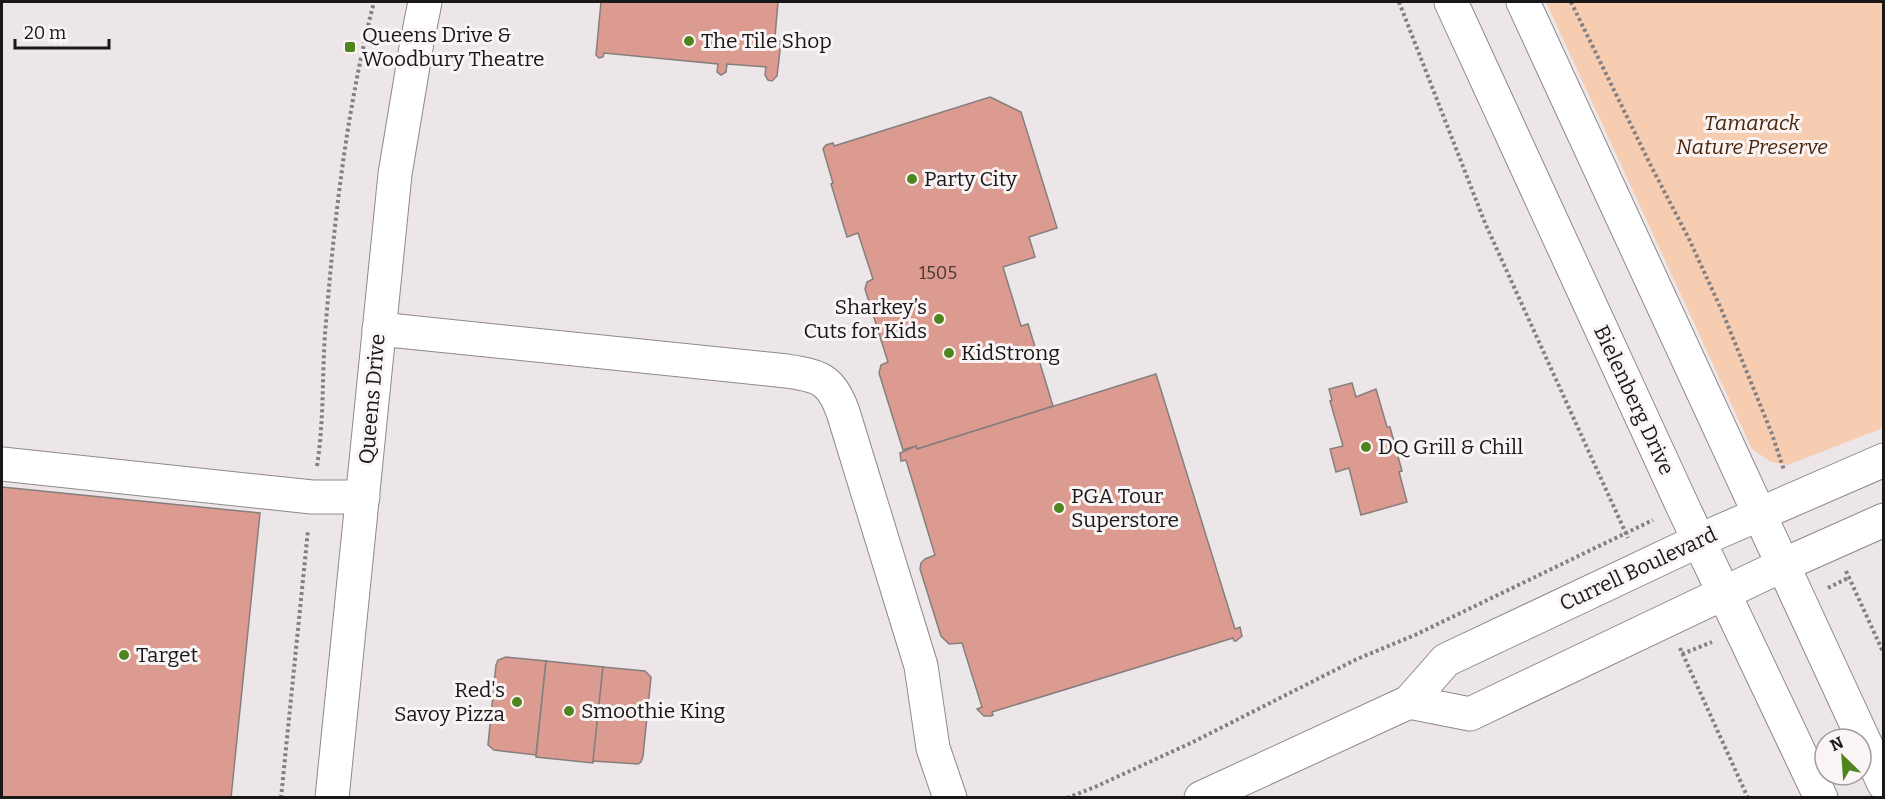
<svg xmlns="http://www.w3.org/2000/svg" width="1885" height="799" font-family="Bitter,serif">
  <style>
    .green { fill: #f7cdb2 }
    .building { fill: #dc9b90; stroke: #847f7e; stroke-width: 1.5 }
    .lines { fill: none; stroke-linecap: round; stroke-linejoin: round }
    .minor-casing { stroke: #8f898a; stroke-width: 35 }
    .path { stroke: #847f81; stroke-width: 4; stroke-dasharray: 3 3; stroke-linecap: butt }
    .minor { stroke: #fff; stroke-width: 33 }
    .poi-dot { fill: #4e851f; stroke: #faf4f5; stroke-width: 2 }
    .labels { text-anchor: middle; stroke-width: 6; stroke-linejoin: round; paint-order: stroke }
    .number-label { font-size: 18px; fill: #4a3836 }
    .poi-label { font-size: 21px; fill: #191718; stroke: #faf4f5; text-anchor: start }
    .park-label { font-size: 21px; font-style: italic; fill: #492509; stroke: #faf4f5 }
    .street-label { font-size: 21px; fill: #191718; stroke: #faf4f5 }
  </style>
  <rect width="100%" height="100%" fill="#ede6e8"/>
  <!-- green -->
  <polygon class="green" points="1546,2 1883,2 1883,428 1788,465 1771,462 1752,449"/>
  <!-- building -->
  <g class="building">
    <polygon points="601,2 778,2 775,37 781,42 777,76 772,81 768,80 765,75 766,67 727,64 726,72 721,75 717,72 718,64 604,53 603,57 599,58 596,55"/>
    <polygon points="990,97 1021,112 1057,228 1029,237 1035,257 1003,267 1021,326 1028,324 1053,406 917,449 916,446 903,450 879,373 881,365 888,362 865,289 867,282 873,279 858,233 847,237 831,184 833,183 823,149 826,145 833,143 834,146"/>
    <polygon points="1156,374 1235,629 1240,627 1242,636 1236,641 1234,641 1233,638 992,712 993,715 991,716 984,716 977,709 982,707 962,643 949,644 941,636 920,569 921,563 925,559 935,555 906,460 901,461 900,453 916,446 917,449"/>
    <polygon points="1352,383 1356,397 1376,389 1387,427 1390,427 1402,471 1399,472 1407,502 1361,515 1349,468 1336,472 1330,449 1343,446 1330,401 1332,400 1329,389"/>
    <polygon points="2,487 260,513 231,798 2,798"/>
    <polygon points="506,657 546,661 536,755 494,750 488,745 496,665 498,660"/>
    <polygon points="546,661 603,667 593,763 536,757"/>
    <polygon points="603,667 645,671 651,677 643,756 641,762 638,764 593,761"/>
  </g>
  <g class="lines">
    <!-- minor casing -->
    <g class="minor-casing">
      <g id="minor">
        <polyline points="1451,2 1683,507 1821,798"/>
        <polyline points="1523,2 1884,784"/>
        <path d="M379,329L787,371C820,376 831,379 843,412L921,666L933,748L950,798"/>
        <polyline points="2,464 312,497 363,497"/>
        <polyline points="1409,702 1470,714 1783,565 1884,520"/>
        <polyline points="332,798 395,174 417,42 425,2"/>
        <polyline points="1201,798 1409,702 1446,660 1700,540 1884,460"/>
      </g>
    </g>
    <!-- path -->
    <g class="path">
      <polyline points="1399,2 1485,223 1628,538"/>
      <polyline points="1571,2 1650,164 1689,239 1722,311 1772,434 1784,470"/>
      <path d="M317,466C324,422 322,378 325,334C334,222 346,111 374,2"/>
      <polyline points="1846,571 1884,654"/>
      <polyline points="1828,588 1850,577"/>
      <polyline points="1680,648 1748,798"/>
      <polyline points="1682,654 1712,642"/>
      <polyline points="281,798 308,530"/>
      <polyline points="1067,798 1095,787 1191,743 1357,659 1415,635 1653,520"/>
    </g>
    <!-- minor -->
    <use href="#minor" class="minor"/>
  </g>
  <!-- markers -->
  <g class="poi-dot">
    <circle cx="689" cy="41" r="6"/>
    <rect x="344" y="41" width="12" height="12" rx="3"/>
    <circle cx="912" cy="179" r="6"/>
    <circle cx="939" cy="319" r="6"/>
    <circle cx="949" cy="353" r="6"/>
    <circle cx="1366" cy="447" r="6"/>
    <circle cx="1059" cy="508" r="6"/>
    <circle cx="124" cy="655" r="6"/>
    <circle cx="517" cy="702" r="6"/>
    <circle cx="569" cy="711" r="6"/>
  </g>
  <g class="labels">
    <!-- number labels -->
    <g class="number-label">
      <text x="938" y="279">1505</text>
    </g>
    <!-- poi labels -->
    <g class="poi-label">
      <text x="362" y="42">Queens Drive &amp;<tspan x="362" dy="24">Woodbury Theatre</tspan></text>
      <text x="701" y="48">The Tile Shop</text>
      <text x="924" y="186">Party City</text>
      <text x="927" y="314" text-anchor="end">Sharkey’s<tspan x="927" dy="24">Cuts for Kids</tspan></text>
      <text x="961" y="360">KidStrong</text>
      <text x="1378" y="454">DQ Grill &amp; Chill</text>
      <text x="1071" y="503">PGA Tour<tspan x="1071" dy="24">Superstore</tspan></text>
      <text x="136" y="662">Target</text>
      <text x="505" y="697" text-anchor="end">Red's<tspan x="505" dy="24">Savoy Pizza</tspan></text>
      <text x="581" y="718">Smoothie King</text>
    </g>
    <!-- park labels -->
    <g class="park-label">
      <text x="1752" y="130">Tamarack<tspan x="1752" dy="24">Nature Preserve</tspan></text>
    </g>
    <!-- street labels -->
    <g class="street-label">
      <text transform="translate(372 399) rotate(-85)" y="7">Queens Drive</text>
      <text transform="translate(1634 400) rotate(65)" y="7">Bielenberg Drive</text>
      <text transform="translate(1638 569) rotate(-25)" y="7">Currell Boulevard</text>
    </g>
  </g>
  <!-- border -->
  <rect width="1885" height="799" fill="none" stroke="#191718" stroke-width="6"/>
  <!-- north arrow -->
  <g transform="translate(1843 757) rotate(335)"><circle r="28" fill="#faf4f5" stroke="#a09c9d" stroke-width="1.5"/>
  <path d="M0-4.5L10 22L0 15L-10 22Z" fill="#4e851f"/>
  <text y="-9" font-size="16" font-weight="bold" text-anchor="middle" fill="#191718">N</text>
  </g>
  <!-- scale -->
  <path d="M15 39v9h94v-9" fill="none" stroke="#191718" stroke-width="3"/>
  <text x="24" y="39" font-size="18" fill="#191718" stroke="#faf4f5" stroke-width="4.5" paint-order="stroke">20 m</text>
</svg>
